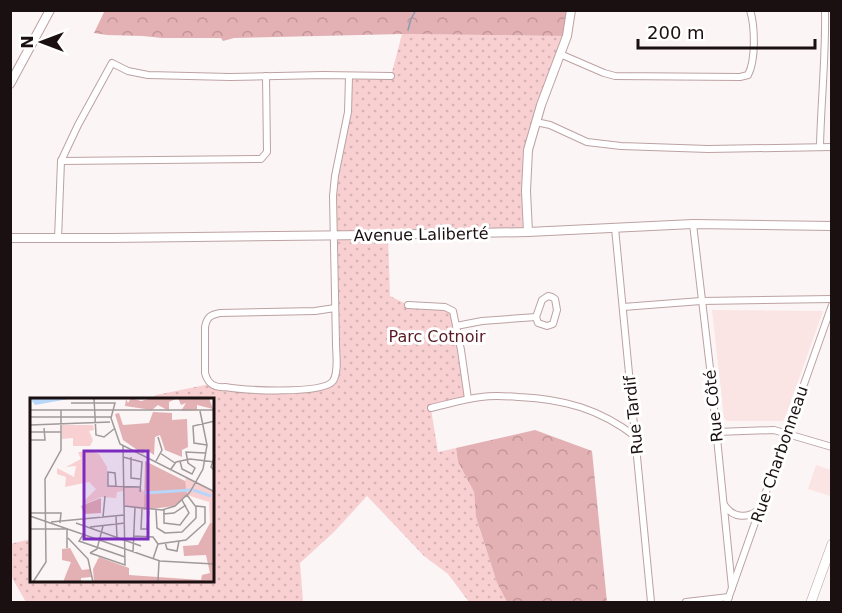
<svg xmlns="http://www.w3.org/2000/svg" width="842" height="613" font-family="'DejaVu Sans',sans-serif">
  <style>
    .built { fill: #fbe4e4 }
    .green { fill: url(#green-dots) }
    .forest { fill: url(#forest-crowns) }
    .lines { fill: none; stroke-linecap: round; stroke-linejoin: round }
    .stream { stroke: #899bb4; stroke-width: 1.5 }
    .minor-casing { stroke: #bda2a3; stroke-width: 8 }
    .tertiary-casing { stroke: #bda2a3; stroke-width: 10 }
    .secondary-casing { stroke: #bda2a3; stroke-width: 10 }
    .minor { stroke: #fff; stroke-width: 6 }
    .tertiary { stroke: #fff; stroke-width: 8 }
    .secondary { stroke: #fff; stroke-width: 9 }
    .labels { text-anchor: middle; stroke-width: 6; stroke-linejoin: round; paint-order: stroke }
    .street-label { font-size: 16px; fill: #1a1011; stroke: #fff }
    .park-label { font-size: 16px; fill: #591c25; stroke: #fff }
    .inset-river { fill: none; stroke: #b8d6fa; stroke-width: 3 }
    .inset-road { fill: none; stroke: #a1999a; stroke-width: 1.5 }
    .view { fill: #7b2cbf; fill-opacity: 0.15; stroke: #7b2cbf; stroke-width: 3 }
    .inset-edge { fill: none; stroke: #1a1011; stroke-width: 3 }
  </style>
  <defs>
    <pattern id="green-dots" width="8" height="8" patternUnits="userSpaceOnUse" patternTransform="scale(1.5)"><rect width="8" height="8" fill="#f9d0d2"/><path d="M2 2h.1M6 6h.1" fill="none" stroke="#d5b2b3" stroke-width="1.8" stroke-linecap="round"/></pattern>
    <pattern id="forest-crowns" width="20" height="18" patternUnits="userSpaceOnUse" patternTransform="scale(1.5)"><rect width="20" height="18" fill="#e3b0b3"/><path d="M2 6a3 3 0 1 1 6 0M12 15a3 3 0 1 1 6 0" fill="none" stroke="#c29699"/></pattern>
  </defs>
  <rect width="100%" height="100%" fill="#fbf5f5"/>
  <!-- built -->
  <g class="built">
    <polygon points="712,310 823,311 785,418 783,421 727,421 724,418"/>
    <polygon points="816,465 831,470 832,492 830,496 808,489"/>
  </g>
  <!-- green -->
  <polygon class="green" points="402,34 567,36 531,138 528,232 388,235 390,296 408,305 445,307 453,311 468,399 431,409 438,452 456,448 458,462 474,492 476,517 497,583 507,602 469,602 448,574 424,556 367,496 334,532 300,563 303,602 26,602 12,578 10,544 31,539 32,582 213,582 213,400 148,400 156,395 210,384 218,388 316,389 334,379 333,210 349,77 391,76"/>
  <!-- forest -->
  <g class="forest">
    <polygon points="105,10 571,11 567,36 402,34 234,38 223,41 221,38 162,38 143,36 107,35 94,33"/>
    <polygon points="535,430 592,451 607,602 507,602 497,583 476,517 474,492 458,462 456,448"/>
  </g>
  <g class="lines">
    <!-- stream -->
    <polyline class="stream" points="408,30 411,19 416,10"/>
    <!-- minor casing -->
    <g class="minor-casing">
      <g id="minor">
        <path d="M560,54L604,73L615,76L740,77L748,75C756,60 755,26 750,10"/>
        <polyline points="536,122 550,125 587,142 621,146 708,149 832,147"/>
        <path d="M820,146C821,101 826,56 825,10"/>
        <polyline points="61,161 261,159 267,152 266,76"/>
        <polyline points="693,224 710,368 732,588"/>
        <polyline points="615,228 651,602"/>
        <polyline points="58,239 61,161 78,125 112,63 128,71 148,75 230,77 323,75 391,76"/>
        <polygon points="548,296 552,297 555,299 557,310 553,324 547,326 538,323 536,317 542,300"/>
        <polyline points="408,305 445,307 453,311 461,350 468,399"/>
        <polyline points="623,307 701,301 832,299"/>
        <path d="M335,308L315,311L220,313C210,315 207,317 205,327V373C208,384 214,388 225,387C242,390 323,395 333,381C339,372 336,354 336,344L333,196L335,176L348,112L349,77"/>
        <polyline points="456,326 482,321 536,317"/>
        <path d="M431,408C448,404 464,399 481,397C494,395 506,396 519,397C564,399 600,409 636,437"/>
        <polyline points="716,432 774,430 832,447"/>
        <path d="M725,506C733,518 749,519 759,509"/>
        <polyline points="686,602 729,597"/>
        <polyline points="727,602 832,305"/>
      </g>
    </g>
    <!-- tertiary casing -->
    <g class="tertiary-casing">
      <g id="tertiary">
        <polyline points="10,84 50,10"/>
        <polyline points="528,232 526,191 528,150 541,105 567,36 571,10"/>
        <polyline points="10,238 111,238 369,235 528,232 693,224 832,226"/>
      </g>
    </g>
    <!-- secondary casing -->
    <g class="secondary-casing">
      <polyline id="secondary" points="811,602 832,544"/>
    </g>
    <!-- minor -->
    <use href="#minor" class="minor"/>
    <!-- tertiary -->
    <use href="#tertiary" class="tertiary"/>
    <!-- secondary -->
    <use href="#secondary" class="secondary"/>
  </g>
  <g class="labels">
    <!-- street labels -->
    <g class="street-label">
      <text transform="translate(421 234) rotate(-1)" y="6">Avenue Laliberté</text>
      <text transform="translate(713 406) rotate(-96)" y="6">Rue Côté</text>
      <text transform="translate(633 415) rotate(-96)" y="6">Rue Tardif</text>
      <text transform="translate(779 454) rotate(-71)" y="6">Rue Charbonneau</text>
    </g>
    <!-- park labels -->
    <g class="park-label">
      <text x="437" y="342">Parc Cotnoir</text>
    </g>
  </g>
  <!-- overview -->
  <g transform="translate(30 398)">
    <rect width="184" height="184" fill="#fbf5f5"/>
    <path d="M32,27H63L64,32L59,33L63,42L60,48H43V40L32,41ZM61,53L69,56L77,69L78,87L110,89L115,95L114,112L94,108L93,93L87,94L86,100L71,99L55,106L53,104L66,91L59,84L35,89L36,79L27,76V70L44,79L46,68L36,69L51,61L48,54ZM156,79L184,94V125H180L179,104L157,97L154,87Z" fill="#f9d0d2"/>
    <path d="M101,0L111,3L123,0H179L183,11L167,7V12L151,13L156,5L151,7L148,0L139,4V13L128,7L122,12L95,8L96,1L98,5ZM123,14L142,15V22L157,21L158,49L152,52V59L135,52L130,37L125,39L124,57L115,51L113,56L93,42L85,16L89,15L93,27L119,25ZM115,63L155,83L157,97L144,108L114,112ZM71,100V115L54,116L51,108ZM180,125H184V184H64L63,171L69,159L99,170V177L171,182L172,177L180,175L176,157L154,158L153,148L168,147ZM40,150L52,172L60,171L61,179L51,180V184H33L41,164L32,162V151Z" fill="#e3b0b3"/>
    <path d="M0,0H44L5,7Z" fill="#b8d6fa"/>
    <path class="inset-river" d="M163,92L181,98M115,95L161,92"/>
    <path class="inset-road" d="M64,0L66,37L74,39L84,31M41,5H85L81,20L90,46L185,94M0,12H185M0,19H81M0,27L80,24M0,34H31M0,42H15L14,30M177,47L164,45L163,28L185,23M130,55L145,65M185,57L181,69L185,73M93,59L112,64L110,94M101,59V80L110,81M126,63L132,52L128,39M150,63L152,71L162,76L165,70L158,65L156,54L175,55M141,71L146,64L160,61L185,64M86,88L85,75L78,74V88L110,89M94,108L132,112L145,108L160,94L173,71L177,47L170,13M112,111L111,131H117L119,113M134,111V125L150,127L159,115L152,102M126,112L127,130L135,135L152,134L166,120V109L157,97M0,115H31L30,125M133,116L144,115L156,107M0,118L130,163L184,166M86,118L87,140M73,119L75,98M21,124L94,117M46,125L111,148M60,129L95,125M0,131H37V150M53,137L49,143L95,159M103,138L123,139L128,146M38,140L58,161L63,184M135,144L137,151L147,153L149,143M103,154L105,109M60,155L95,167L93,47M60,155L67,151L73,128M123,161L128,146L156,142L175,125V109L166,108M128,183L129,163M3,184L16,164L15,81L31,52V12"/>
    <path class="view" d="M54,53H118V141H54Z"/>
    <rect width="184" height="184" class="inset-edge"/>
  </g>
  <!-- border -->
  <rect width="842" height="613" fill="none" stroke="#1a1011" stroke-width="24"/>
  <!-- north arrow -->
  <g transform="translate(42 42) rotate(270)" stroke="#ffffff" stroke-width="4.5" paint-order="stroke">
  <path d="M0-4.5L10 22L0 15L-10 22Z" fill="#1a1011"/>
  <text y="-9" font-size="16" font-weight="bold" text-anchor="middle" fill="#1a1011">N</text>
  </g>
  <!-- scale -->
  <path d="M638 39v9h177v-9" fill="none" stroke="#1a1011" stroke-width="3"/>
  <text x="647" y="39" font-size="18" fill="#1a1011" stroke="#ffffff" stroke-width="4.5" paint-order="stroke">200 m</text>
</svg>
